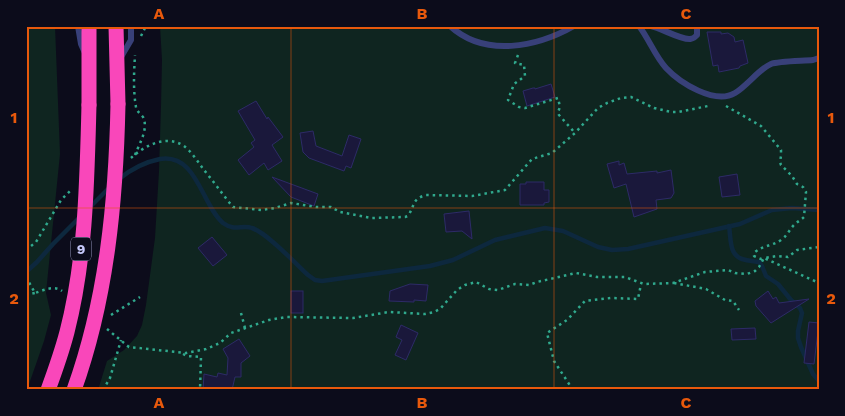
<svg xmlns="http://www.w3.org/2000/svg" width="845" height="416" font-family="'Work Sans',sans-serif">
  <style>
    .green { fill: #0f2520 }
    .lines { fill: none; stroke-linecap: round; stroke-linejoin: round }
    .stream { stroke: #0d283e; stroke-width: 4.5 }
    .building { fill: #1a183b; stroke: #2d2b67 }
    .path { stroke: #30a98d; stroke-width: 2.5; stroke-dasharray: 2.5 4; stroke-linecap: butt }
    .lane { stroke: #384079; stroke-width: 6 }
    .highway { stroke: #f947ba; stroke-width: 15 }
    .highway-bridge { stroke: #f947ba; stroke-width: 15 }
    .grid { fill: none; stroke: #e8590c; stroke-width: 1; stroke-opacity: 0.55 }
    .labels { text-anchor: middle; stroke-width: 5; stroke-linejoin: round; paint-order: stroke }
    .shield { fill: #0c0c1b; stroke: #9092b9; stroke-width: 1 }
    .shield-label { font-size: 14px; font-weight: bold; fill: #c8cbfd }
    .neatline { fill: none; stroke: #e8590c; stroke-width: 2 }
    .grid-label { font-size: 16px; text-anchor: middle; font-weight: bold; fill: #e8590c }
  </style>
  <rect width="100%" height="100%" fill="#0c0c1b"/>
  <!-- green -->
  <g class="green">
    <polygon points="26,26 55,26 60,154 46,293 51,315 44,341 27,390"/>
    <polygon points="160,26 819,26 819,390 98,390 107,361 124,350 137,336 142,325 146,305 155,238 159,171 161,106 162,60"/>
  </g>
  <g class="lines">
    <!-- stream -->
    <g class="stream">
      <path d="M119,179C130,170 145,162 160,159C197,153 201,204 223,223C235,232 242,224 252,228C267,233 295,263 308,275L315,280L322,281L430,266L453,260L495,240L545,228L563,231L598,247L612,250L628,249L740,224L772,210L792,208L819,210"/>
      <polyline points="90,207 109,188"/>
      <path d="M729,226C731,238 729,255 742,259C748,261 753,261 759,262L762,266L766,276L778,284L791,300L800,308L802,313L798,331V338L801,347L813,374L819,381"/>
      <polyline points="26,272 37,262 53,244 79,218"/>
    </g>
  </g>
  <!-- building -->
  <g class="building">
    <polygon points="707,32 721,32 721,34 728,33 734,37 735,42 743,40 748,63 740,66 739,68 719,72 718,65 713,66"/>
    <polygon points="551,84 555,97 527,106 523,91 533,88 535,88 535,89"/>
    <polygon points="256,101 267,119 268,117 283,137 272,145 282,161 268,170 264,163 249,175 238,160 254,147 251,143 255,140 238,111"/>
    <polygon points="313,131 316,146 342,156 349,135 361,139 351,168 346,166 344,171 309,158 303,152 300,133"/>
    <polygon points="619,161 619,165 624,163 627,174 657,171 657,173 671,170 674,193 671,198 656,200 657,209 634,217 626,184 614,188 607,164"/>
    <polygon points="737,174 740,195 722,197 719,177"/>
    <polygon points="272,177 318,194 314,206 291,197"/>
    <polygon points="526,182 544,182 544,190 549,190 549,202 544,203 544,205 520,205 520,184 526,184"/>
    <polygon points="469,211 472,239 462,231 446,232 444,214"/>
    <polygon points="212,237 227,255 213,266 198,248"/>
    <polygon points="410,284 428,285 426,301 414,300 414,302 389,301 390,291"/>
    <rect x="291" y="291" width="12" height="22"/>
    <polygon points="768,291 773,299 776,297 779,303 809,299 771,323 756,306 755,301"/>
    <polygon points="809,322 819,323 814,364 804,363"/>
    <polygon points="401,325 418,333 406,360 395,355 402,340 396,337"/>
    <polygon points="755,328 756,339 732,340 731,329"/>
    <polygon points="239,339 250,356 241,363 241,377 235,377 232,390 203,390 204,374 217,377 218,373 227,375 228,358 223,349"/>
  </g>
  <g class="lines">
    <!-- path -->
    <g class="path">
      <polyline points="141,36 146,26"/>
      <polyline points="518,55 515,63 524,65 525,76 514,84 508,100 519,107 525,108 558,98 560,107 558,112 559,115 575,133"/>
      <path d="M726,106L761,126L781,150V156L780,162L781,165L792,176L797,184L803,187L806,192L804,217C801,220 797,222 794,225C789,230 788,235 781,240C772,246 764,245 755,252L754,256L761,259L764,258L819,283"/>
      <path d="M135,155C139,144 149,129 143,117C140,113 137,112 136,107C133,90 134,72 135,55"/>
      <path d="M131,158C144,146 166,134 184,146C192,152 198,162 204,170C214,182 223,195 233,207L261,210L275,208L291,203L316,207H331L340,212L371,218L405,217L408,216C415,205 412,199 426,195L472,196L505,190L532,159L552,153L575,133L598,108L607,103L621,98L631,97L654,108L671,112H678L708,106"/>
      <polyline points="26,250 36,242 61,200 72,189"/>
      <path d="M26,277L35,293C44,290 54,285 62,291"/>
      <polyline points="674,283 706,289 725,300 733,301 739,310"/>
      <polyline points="26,295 35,293"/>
      <polyline points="241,313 245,328"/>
      <polyline points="111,315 140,297"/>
      <polyline points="107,329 129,347 186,353 206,349 220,343 231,333 269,320 286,317 353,318 389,312 425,314 434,312 440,309 457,290 465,285 476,282 489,289 498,290 515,284 529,285 537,282 576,273 597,277 625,277 644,284 673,283 705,272 728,270 735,273 747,274 755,271 759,267 764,258 777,256 788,257 797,250 819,247"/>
      <polyline points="183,354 187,356 201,357 200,390"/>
      <polyline points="103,390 110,378 121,340"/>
      <polyline points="573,390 554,361 547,333 567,320 585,301 611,298 638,299 641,284"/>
    </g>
    <!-- lane -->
    <g class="lane">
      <polyline points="78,26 81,44 85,53"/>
      <path d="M450,26C485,58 537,47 574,26"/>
      <path d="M639,26C649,39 655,56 666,68C680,83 715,105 735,93C747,86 759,69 771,64C779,61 804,61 813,60L819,58"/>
      <path d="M651,26C661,28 681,40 690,39C694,38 694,38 697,35V26"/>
      <polyline points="121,57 131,40 131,26"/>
    </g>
    <!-- highway -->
    <g class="highway">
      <polyline points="89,26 89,105"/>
      <polyline points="116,26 118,104"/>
    </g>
    <!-- highway-bridge -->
    <g class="highway-bridge">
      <path d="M48,390C55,371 62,351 67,332C86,258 87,180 89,105"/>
      <path d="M74,390C107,298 116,201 118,104"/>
    </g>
  </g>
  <!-- grid -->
  <path class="grid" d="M291,26V390M554,26V390M26,208H819"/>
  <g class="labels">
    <!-- shield labels -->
    <rect class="shield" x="71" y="237.5" width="20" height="23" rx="4"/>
    <g class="shield-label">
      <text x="81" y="254">9</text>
    </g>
  </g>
  <!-- border -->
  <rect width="845" height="416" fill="none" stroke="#0c0c1b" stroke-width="55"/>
  <rect x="28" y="28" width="790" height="360" class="neatline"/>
  <g class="grid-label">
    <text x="159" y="19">A</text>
    <text x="422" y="19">B</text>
    <text x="686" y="19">C</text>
    <text x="14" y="123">1</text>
    <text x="831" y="123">1</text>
    <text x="14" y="304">2</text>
    <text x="831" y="304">2</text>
    <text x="159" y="408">A</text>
    <text x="422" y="408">B</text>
    <text x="686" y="408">C</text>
  </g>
</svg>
